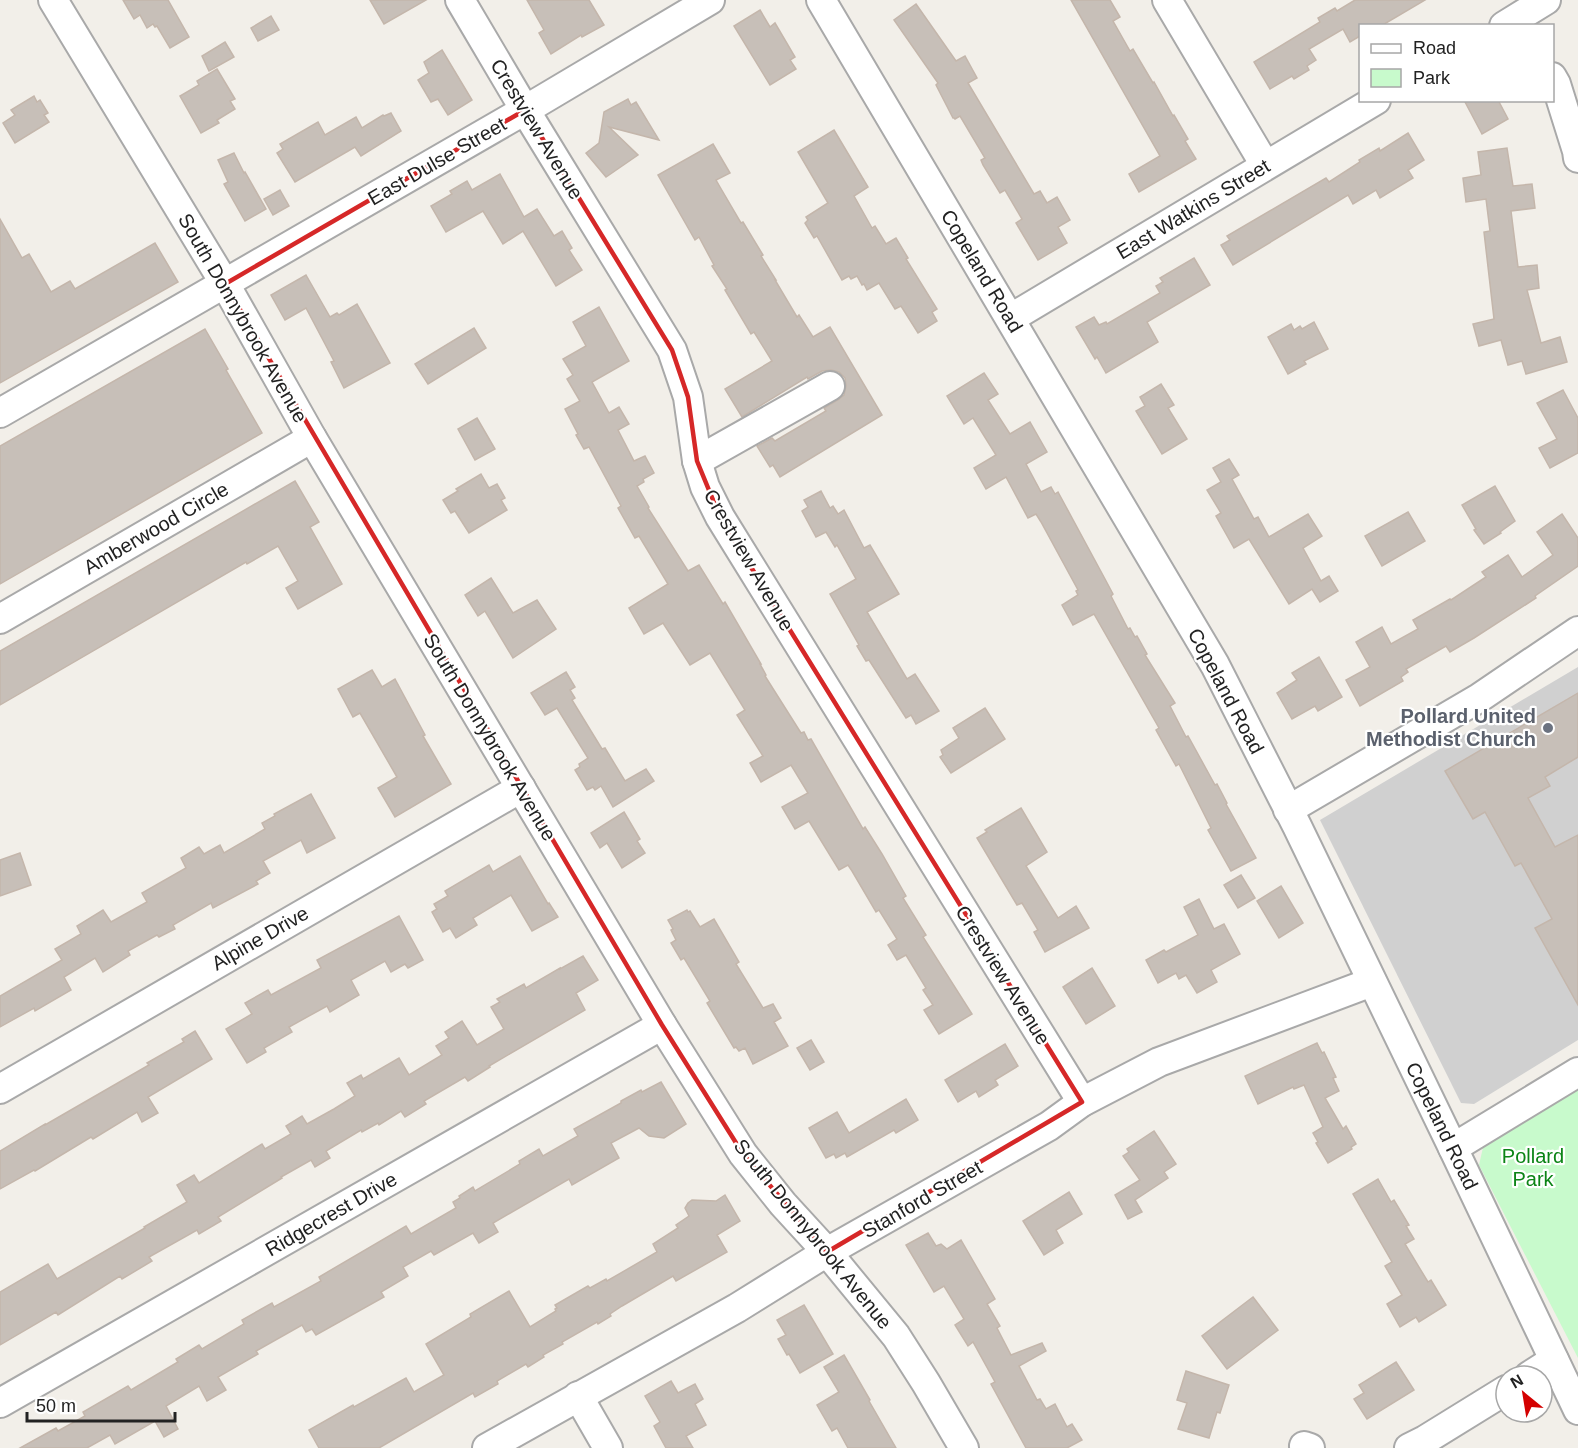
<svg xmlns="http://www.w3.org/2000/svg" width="1578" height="1448" font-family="Helvetica,sans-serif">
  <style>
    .religious { fill: #d0d0d0 }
    .park { fill: #c8facc }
    .building { fill: #c7bfb8; stroke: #c4b6ab; stroke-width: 1.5 }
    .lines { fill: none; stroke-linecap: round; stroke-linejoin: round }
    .minor-casing { stroke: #a9a9a9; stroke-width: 32 }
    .minor { stroke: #fff; stroke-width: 28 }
    .marked { fill: none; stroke: #d62828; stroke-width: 4.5; stroke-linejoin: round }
    .worship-dot { fill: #6b7280; stroke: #fff; stroke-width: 2 }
    .labels { text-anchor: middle; stroke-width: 4.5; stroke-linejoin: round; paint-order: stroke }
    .street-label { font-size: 20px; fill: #222; stroke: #fff }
    .worship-label { font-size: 20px; font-weight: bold; fill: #5b616d; stroke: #fff; text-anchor: end }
    .park-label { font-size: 20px; fill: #0c8416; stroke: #fff }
  </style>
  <rect width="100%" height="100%" fill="#f2efe9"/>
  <!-- religious -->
  <polygon class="religious" points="1578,667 1578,1040 1474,1104 1461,1103 1320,820"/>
  <!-- park -->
  <polygon class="park" points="1578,1087 1578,1358 1479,1165 1484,1143"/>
  <!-- building -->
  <g class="building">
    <polygon points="123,0 168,0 189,37 170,48 157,26 155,27 153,24 147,28 140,15 134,19"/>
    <polygon points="370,0 426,0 384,24"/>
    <polygon points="527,0 589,0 604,25 582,37 581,35 551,54 539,33 544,30"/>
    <polygon points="1071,0 1110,0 1120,17 1113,21 1130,51 1133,49 1153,83 1154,82 1173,116 1174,115 1188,139 1185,141 1196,159 1139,192 1129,174 1160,156"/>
    <polygon points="1355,0 1425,0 1381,26 1360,26 1360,36 1350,42 1343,29 1309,49 1316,60 1307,66 1309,70 1294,79 1292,76 1270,89 1254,62 1320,22 1318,18 1335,8 1337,11"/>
    <polygon points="916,4 956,61 965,56 977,78 968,83 1034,194 1040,191 1047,203 1057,197 1070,220 1058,227 1067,243 1038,260 1016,223 1022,219 1005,190 1000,193 983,165 981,160 985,158 960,116 955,119 954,118 953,118 936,85 938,83 894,20"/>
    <polygon points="760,10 770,27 775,23 795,57 790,60 796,69 770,85 734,26"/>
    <polygon points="271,16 279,30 258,41 251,28"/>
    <polygon points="225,42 234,57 209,71 202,56"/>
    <polygon points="442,50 472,100 448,115 438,99 431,102 418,80 429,73 424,62"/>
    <polygon points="217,69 235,99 230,101 235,109 217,120 219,123 201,133 180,96 199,85 197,81"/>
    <polygon points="34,96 37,102 40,100 48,113 44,115 49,122 15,143 3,123 15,115 11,110"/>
    <polygon points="628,99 631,105 636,102 659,140 609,127 638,155 606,177 586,153 599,143 604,112"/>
    <polygon points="1464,100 1498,100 1508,119 1482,134"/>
    <polygon points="391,113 401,131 361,156 355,147 295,182 277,153 283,149 280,144 318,122 325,135 356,117 362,128 383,115 384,116"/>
    <polygon points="834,130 868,187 854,196 872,228 875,226 886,244 896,238 908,258 906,259 937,309 932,312 937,321 918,333 901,306 895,309 879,283 867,290 864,284 862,285 857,276 851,279 849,276 842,280 817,236 814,238 805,223 808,220 806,217 828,203 798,152"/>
    <polygon points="1408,133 1424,160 1408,170 1413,178 1380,198 1376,190 1353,204 1348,195 1233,265 1221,245 1230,240 1227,236 1326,178 1329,182 1360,162 1359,160 1379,148 1380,151"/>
    <polygon points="713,144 730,173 716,180 720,187 741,223 743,222 763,255 761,256 776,280 775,280 797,317 799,315 813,337 830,327 882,415 780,477 773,465 770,467 757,446 772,438 775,441 826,411 824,408 838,400 844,395 846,386 845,378 839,372 831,370 822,371 808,379 807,377 742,417 725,389 772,361 754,332 751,334 725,290 727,289 712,266 714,265 699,237 695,240 658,175"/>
    <polygon points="1507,148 1513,186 1532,184 1535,208 1511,211 1518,267 1537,265 1539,288 1527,290 1541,343 1560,337 1567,362 1526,374 1522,361 1508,365 1501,340 1479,346 1473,324 1494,319 1484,232 1490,231 1486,199 1466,202 1463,178 1481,175 1478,152"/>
    <polygon points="234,153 244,173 245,172 266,209 245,221 224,184 228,182 218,160"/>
    <polygon points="500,174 524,217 537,209 554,236 562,231 572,248 569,250 582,270 556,286 523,231 503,244 483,211 446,232 431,206 452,194 450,191 467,181 472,190"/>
    <polygon points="280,190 289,206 273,215 264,199"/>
    <polygon points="0,219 22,258 29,254 51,292 70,281 75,289 155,243 178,282 0,383"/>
    <polygon points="1194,258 1210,285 1147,322 1158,342 1106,373 1097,357 1095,359 1076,327 1094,317 1099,325 1106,322 1107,324 1160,293 1156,286 1163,282 1160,278"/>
    <polygon points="306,275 330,317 337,313 339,315 357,304 390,363 344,388 331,362 334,361 306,308 285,320 271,295"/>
    <polygon points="599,307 629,361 592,382 609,413 619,407 629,424 618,430 634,461 645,456 654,473 643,479 644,482 637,486 649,507 648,508 688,571 699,565 723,604 725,602 761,664 760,664 766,675 765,676 801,733 804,732 808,740 811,739 863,829 865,827 882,854 906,896 903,898 926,935 923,937 972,1014 939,1034 924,1010 933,1005 923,990 926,988 906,955 897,960 888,945 897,939 879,910 876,912 852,871 848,865 839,870 809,821 795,829 782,807 808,793 791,765 761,782 750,763 763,756 737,715 745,710 710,653 690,665 663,623 644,634 629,608 668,584 639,536 635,538 618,508 621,506 589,447 584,449 576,435 578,434 565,409 580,401 567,379 573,375 563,359 586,346 573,322"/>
    <polygon points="1314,322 1328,349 1304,361 1306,364 1288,374 1268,337 1291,324 1294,330 1300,326 1302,329"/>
    <polygon points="474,328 486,348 428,384 415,364"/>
    <polygon points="205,329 228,369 226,370 262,433 0,584 0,446"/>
    <polygon points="984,373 998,394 988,400 1010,434 1030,422 1047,452 1026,464 1041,492 1051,487 1055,494 1058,492 1105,579 1113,594 1111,596 1128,629 1130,628 1135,637 1137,636 1147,654 1145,655 1175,703 1170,706 1186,737 1188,736 1215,785 1217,784 1227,803 1226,804 1256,858 1231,871 1208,830 1211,828 1179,764 1176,766 1156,730 1159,728 1094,614 1073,625 1062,605 1078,595 1076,591 1078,590 1041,522 1036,514 1028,518 1006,477 986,489 974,468 996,455 973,418 964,424 947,396"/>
    <polygon points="1161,384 1174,405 1168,408 1187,439 1162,454 1136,411 1145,406 1140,397"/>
    <polygon points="1563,390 1578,418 1578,453 1550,468 1539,448 1557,439 1537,403"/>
    <polygon points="477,418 495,449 475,460 458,429"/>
    <polygon points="1229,459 1239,475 1232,479 1254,519 1258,517 1269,537 1308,514 1322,536 1303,548 1321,581 1329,576 1338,591 1320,602 1312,589 1289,604 1249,539 1234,548 1216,516 1221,513 1207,490 1221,482 1213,468"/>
    <polygon points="481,474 489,488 497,484 505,498 501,500 507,510 469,533 455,511 451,513 443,500 458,491 456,489"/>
    <polygon points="295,481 319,522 310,527 342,584 298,609 286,588 298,581 278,546 247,564 246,562 0,705 0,651"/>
    <polygon points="1495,486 1515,521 1500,532 1501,533 1484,544 1474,530 1476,529 1462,505"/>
    <polygon points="821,491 830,508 833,506 838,514 844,510 864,548 870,545 899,594 867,612 907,679 915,674 939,711 916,724 911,715 906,718 869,660 866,661 857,646 859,645 830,594 856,579 837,545 835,547 826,532 816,537 802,511 808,507 804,500"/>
    <polygon points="1408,512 1425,541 1382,566 1365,536"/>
    <polygon points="1562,514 1578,538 1578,566 1535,596 1536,598 1474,638 1450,652 1446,646 1406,669 1408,672 1401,677 1403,681 1360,706 1346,680 1370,667 1356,642 1382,627 1391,644 1418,629 1413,620 1450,599 1451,600 1486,577 1482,572 1508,555 1522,577 1553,555 1537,532"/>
    <polygon points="491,578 513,613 537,600 556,629 513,658 485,611 478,616 465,595"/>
    <polygon points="1319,657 1342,697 1318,711 1315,706 1292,719 1277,693 1297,680 1292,673"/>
    <polygon points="372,670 382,687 395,679 425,735 423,736 451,784 395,817 378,788 397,777 360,713 353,717 338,689"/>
    <polygon points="566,672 575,687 570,690 575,698 572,700 602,749 605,748 625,781 646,769 654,781 613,807 601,786 595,790 593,787 587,790 575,770 580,767 579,764 588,758 557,708 545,715 531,693"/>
    <polygon points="1578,693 1578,757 1545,777 1550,786 1528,798 1555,847 1578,835 1578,1005 1535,928 1552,919 1521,863 1515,866 1485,812 1473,819 1445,771"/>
    <polygon points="985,708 1005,739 951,773 940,757 943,755 941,750 959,738 953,728"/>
    <polygon points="311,794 335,838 307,853 301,840 263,861 270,873 256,881 258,884 213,908 211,903 173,925 175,929 159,937 157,935 128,951 130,955 103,972 95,958 64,977 71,990 35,1011 34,1008 0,1027 0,996 62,960 55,949 81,934 77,926 103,910 111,922 147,902 142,893 186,868 181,858 199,847 204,854 220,845 224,853 265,829 262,823 275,816 274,814"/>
    <polygon points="1021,808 1047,852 1026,866 1058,918 1076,906 1089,928 1045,952 1034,932 1038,930 1022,903 1017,905 977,838 987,832 985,830"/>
    <polygon points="624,812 640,839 637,841 645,853 622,868 607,843 600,848 591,833"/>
    <polygon points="20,853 31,885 0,896 0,860"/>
    <polygon points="520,856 548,904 549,903 558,917 532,931 511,895 473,918 477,925 456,938 450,928 443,932 432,912 437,909 434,904 448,896 445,891 489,865 493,872"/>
    <polygon points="1241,875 1255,898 1238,908 1224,885"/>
    <polygon points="1281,886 1303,923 1279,938 1257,901"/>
    <polygon points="1199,899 1214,929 1224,924 1240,954 1211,970 1217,982 1197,993 1186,975 1179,979 1176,973 1158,983 1146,960 1164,950 1166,952 1198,935 1184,907"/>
    <polygon points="687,910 688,912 690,911 700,927 714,919 739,962 736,964 763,1008 773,1004 781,1018 774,1022 788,1046 753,1064 745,1048 739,1051 736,1047 734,1048 707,1003 710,1001 684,958 681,960 671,943 676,940 671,930 673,929 668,920"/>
    <polygon points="399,916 423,960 408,968 405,964 391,972 385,961 351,980 359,995 330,1012 327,1006 289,1027 292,1032 264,1048 266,1052 247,1063 226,1029 252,1014 245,1003 268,990 271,995 321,968 317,960"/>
    <polygon points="583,956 598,980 576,993 585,1010 489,1066 490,1067 468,1081 465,1077 424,1101 426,1104 405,1117 401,1111 379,1125 378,1123 362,1132 361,1130 326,1151 330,1158 315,1167 311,1160 281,1177 282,1178 218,1217 221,1221 199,1234 197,1230 149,1257 152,1261 122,1279 120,1276 58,1315 56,1312 0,1345 0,1292 48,1264 57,1279 145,1228 144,1227 187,1202 177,1185 194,1175 199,1183 262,1144 265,1149 291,1134 286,1126 302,1116 307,1124 334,1109 355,1096 347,1083 361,1075 363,1079 399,1058 409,1075 442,1055 436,1046 449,1038 445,1032 462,1021 477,1045 504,1029 491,1007 500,1002 497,999 524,984 526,988 560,968 560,969"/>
    <polygon points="1092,968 1115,1006 1086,1024 1063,987"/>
    <polygon points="195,1031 212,1059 148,1097 158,1113 142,1122 137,1112 93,1139 91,1137 35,1171 34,1170 0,1189 0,1151 45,1124 45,1125 64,1114 149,1065 147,1063 184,1042 182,1039"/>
    <polygon points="811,1040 824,1062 810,1070 797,1048"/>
    <polygon points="1317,1043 1322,1053 1324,1052 1336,1077 1333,1078 1339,1091 1325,1098 1343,1129 1346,1126 1356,1144 1351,1147 1352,1149 1328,1163 1316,1143 1318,1142 1313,1133 1323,1127 1304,1085 1294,1089 1293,1087 1258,1104 1245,1076"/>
    <polygon points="1005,1044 1018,1066 995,1080 998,1085 979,1097 976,1091 958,1102 945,1080"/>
    <polygon points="661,1082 686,1124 664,1138 649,1136 639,1128 611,1143 619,1158 572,1185 569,1179 493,1223 498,1232 479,1243 473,1233 434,1255 431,1251 403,1267 408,1276 381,1292 384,1297 316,1335 312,1329 306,1332 302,1325 256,1351 258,1354 218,1377 226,1390 207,1401 199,1386 166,1406 178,1429 164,1437 155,1421 115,1444 110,1435 87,1448 20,1448 56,1428 58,1431 85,1416 83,1412 128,1386 131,1390 178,1362 176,1359 199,1345 202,1349 244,1324 242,1320 272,1303 274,1307 321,1281 319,1277 406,1226 411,1234 456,1208 453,1202 460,1198 459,1196 473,1187 475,1191 520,1164 519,1161 539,1149 543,1156 578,1136 574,1129 621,1103 621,1101 641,1090 642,1092"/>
    <polygon points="906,1099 918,1120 896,1133 894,1130 847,1157 845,1153 836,1158 834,1154 826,1158 809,1128 837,1112 849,1133"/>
    <polygon points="1154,1131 1176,1164 1164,1172 1168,1178 1135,1200 1142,1212 1128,1219 1115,1195 1140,1180 1123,1156 1129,1152 1127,1149"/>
    <polygon points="1378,1179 1391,1202 1394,1200 1409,1225 1406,1226 1414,1239 1405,1244 1428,1282 1431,1280 1446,1305 1419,1322 1416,1317 1400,1327 1387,1304 1402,1295 1385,1266 1392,1262 1353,1194"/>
    <polygon points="1069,1192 1082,1214 1056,1230 1063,1243 1044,1255 1023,1221"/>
    <polygon points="725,1195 740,1221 717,1235 727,1252 676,1281 673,1276 622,1306 610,1314 611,1316 598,1324 597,1322 562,1342 563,1344 543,1355 544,1357 528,1367 526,1364 497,1381 498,1384 475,1397 473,1393 379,1448 319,1448 309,1430 353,1405 354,1407 406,1378 414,1392 444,1375 426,1344 471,1317 470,1314 509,1291 530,1327 556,1311 555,1309 557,1308 555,1305 588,1286 590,1288 606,1279 607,1281 657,1252 653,1244 678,1228 676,1225 689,1216 685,1208 688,1203 692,1200 716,1201"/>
    <polygon points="928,1233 936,1246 941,1244 947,1249 961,1240 995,1299 987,1304 1000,1326 997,1328 1011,1355 1042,1343 1046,1351 1019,1366 1037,1400 1040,1399 1046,1409 1055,1404 1067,1427 1072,1424 1082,1440 1067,1448 1026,1448 991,1384 995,1382 973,1342 968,1346 955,1325 964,1319 944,1286 934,1292 906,1245"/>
    <polygon points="1253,1297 1278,1330 1227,1369 1202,1336"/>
    <polygon points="804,1305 833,1354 800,1373 789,1354 787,1355 778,1339 786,1335 777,1320"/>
    <polygon points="844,1355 870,1400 869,1401 896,1448 848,1448 837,1428 832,1431 817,1405 839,1392 824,1367"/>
    <polygon points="1396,1362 1414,1390 1367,1419 1354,1399 1364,1393 1359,1385"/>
    <polygon points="1186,1371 1229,1385 1220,1413 1217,1412 1209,1438 1178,1429 1187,1403 1177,1400"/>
    <polygon points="671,1381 678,1393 695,1384 703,1399 695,1404 706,1425 686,1436 693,1448 666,1448 654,1426 660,1422 645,1396"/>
  </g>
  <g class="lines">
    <!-- minor casing -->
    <g class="minor-casing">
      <g id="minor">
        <polyline points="53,0 225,284 312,438 662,1025 743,1154 783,1204 827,1252 896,1336 926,1383 964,1448"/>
        <polyline points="460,0 525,110 672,350 688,397 697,461 705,487 720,517 1082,1102"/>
        <polyline points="821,0 1215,665 1297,826 1453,1148 1578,1410"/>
        <polyline points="1167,0 1265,165"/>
        <polyline points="1504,26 1546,0"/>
        <polyline points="1552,77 1556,84 1577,151 1578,158"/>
        <polyline points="1011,318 1376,100"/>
        <polyline points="0,413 525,110 710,0"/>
        <polyline points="697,461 830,386"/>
        <polyline points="0,619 312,438"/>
        <polyline points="1288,810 1479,698 1578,631"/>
        <polyline points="0,1089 521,788"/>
        <polyline points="1453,1148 1578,1072"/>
        <polyline points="1529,1376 1554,1360"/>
        <polyline points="578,1396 608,1448"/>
        <polyline points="0,1403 662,1025"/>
        <polyline points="1304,1446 1310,1448"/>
        <polyline points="487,1448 737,1308 827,1252 1049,1126 1082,1102 1159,1062 1372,982"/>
        <polyline points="1409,1448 1425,1440 1506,1390"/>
      </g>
    </g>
    <!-- minor -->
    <use href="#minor" class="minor"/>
  </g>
  <!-- marked area -->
  <path class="marked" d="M525,110L672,350L688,397L697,461L720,517L1082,1102L827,1252L743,1154L662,1025L225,284Z"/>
  <!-- markers -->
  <circle class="worship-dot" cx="1548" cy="728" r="6"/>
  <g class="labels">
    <!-- street labels -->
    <g class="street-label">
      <text transform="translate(537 129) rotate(59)" y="7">Crestview Avenue</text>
      <text transform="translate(437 161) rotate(-30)" y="7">East Dulse Street</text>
      <text transform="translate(1193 209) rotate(-31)" y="7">East Watkins Street</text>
      <text transform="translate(982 271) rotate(59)" y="7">Copeland Road</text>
      <text transform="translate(243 318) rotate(60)" y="7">South Donnybrook Avenue</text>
      <text transform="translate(156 528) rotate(-30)" y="7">Amberwood Circle</text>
      <text transform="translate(749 560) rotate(60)" y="7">Crestview Avenue</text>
      <text transform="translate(1226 691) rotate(62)" y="7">Copeland Road</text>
      <text transform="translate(490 737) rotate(59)" y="7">South Donnybrook Avenue</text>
      <text transform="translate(260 938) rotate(-30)" y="7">Alpine Drive</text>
      <text transform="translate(1003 975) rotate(58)" y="7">Crestview Avenue</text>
      <text transform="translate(1442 1126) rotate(64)" y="7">Copeland Road</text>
      <text transform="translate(922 1199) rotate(-30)" y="7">Stanford Street</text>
      <text transform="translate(331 1214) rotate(-30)" y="7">Ridgecrest Drive</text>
      <text transform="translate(813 1234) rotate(51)" y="7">South Donnybrook Avenue</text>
    </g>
    <!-- worship labels -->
    <g class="worship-label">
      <text x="1536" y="723">Pollard United<tspan x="1536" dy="23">Methodist Church</tspan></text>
    </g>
    <!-- park labels -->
    <g class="park-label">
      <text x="1533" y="1163">Pollard<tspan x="1533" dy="23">Park</tspan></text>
    </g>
  </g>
  <!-- legend -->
  <rect x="1359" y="24" width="195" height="78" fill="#ffffff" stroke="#a7a7a7" stroke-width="1.5"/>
  <rect x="1371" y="44" width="30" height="9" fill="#ffffff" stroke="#a7a7a7" stroke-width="1.5"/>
  <text x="1413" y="54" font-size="18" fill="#222222">Road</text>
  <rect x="1371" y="69" width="30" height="18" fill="#c8facc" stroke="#a7a7a7" stroke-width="1.5"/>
  <text x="1413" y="84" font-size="18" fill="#222222">Park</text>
  <!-- north arrow -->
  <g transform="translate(1524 1394) rotate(330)"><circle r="28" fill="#ffffff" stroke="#a7a7a7" stroke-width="1.5"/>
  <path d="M0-4.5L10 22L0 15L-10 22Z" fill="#d40000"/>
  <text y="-9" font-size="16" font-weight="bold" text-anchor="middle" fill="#222222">N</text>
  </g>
  <!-- scale -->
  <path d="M27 1412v9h148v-9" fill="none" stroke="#222222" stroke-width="3"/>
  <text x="36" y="1412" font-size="18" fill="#222222" stroke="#ffffff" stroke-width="4.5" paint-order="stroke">50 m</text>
</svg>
